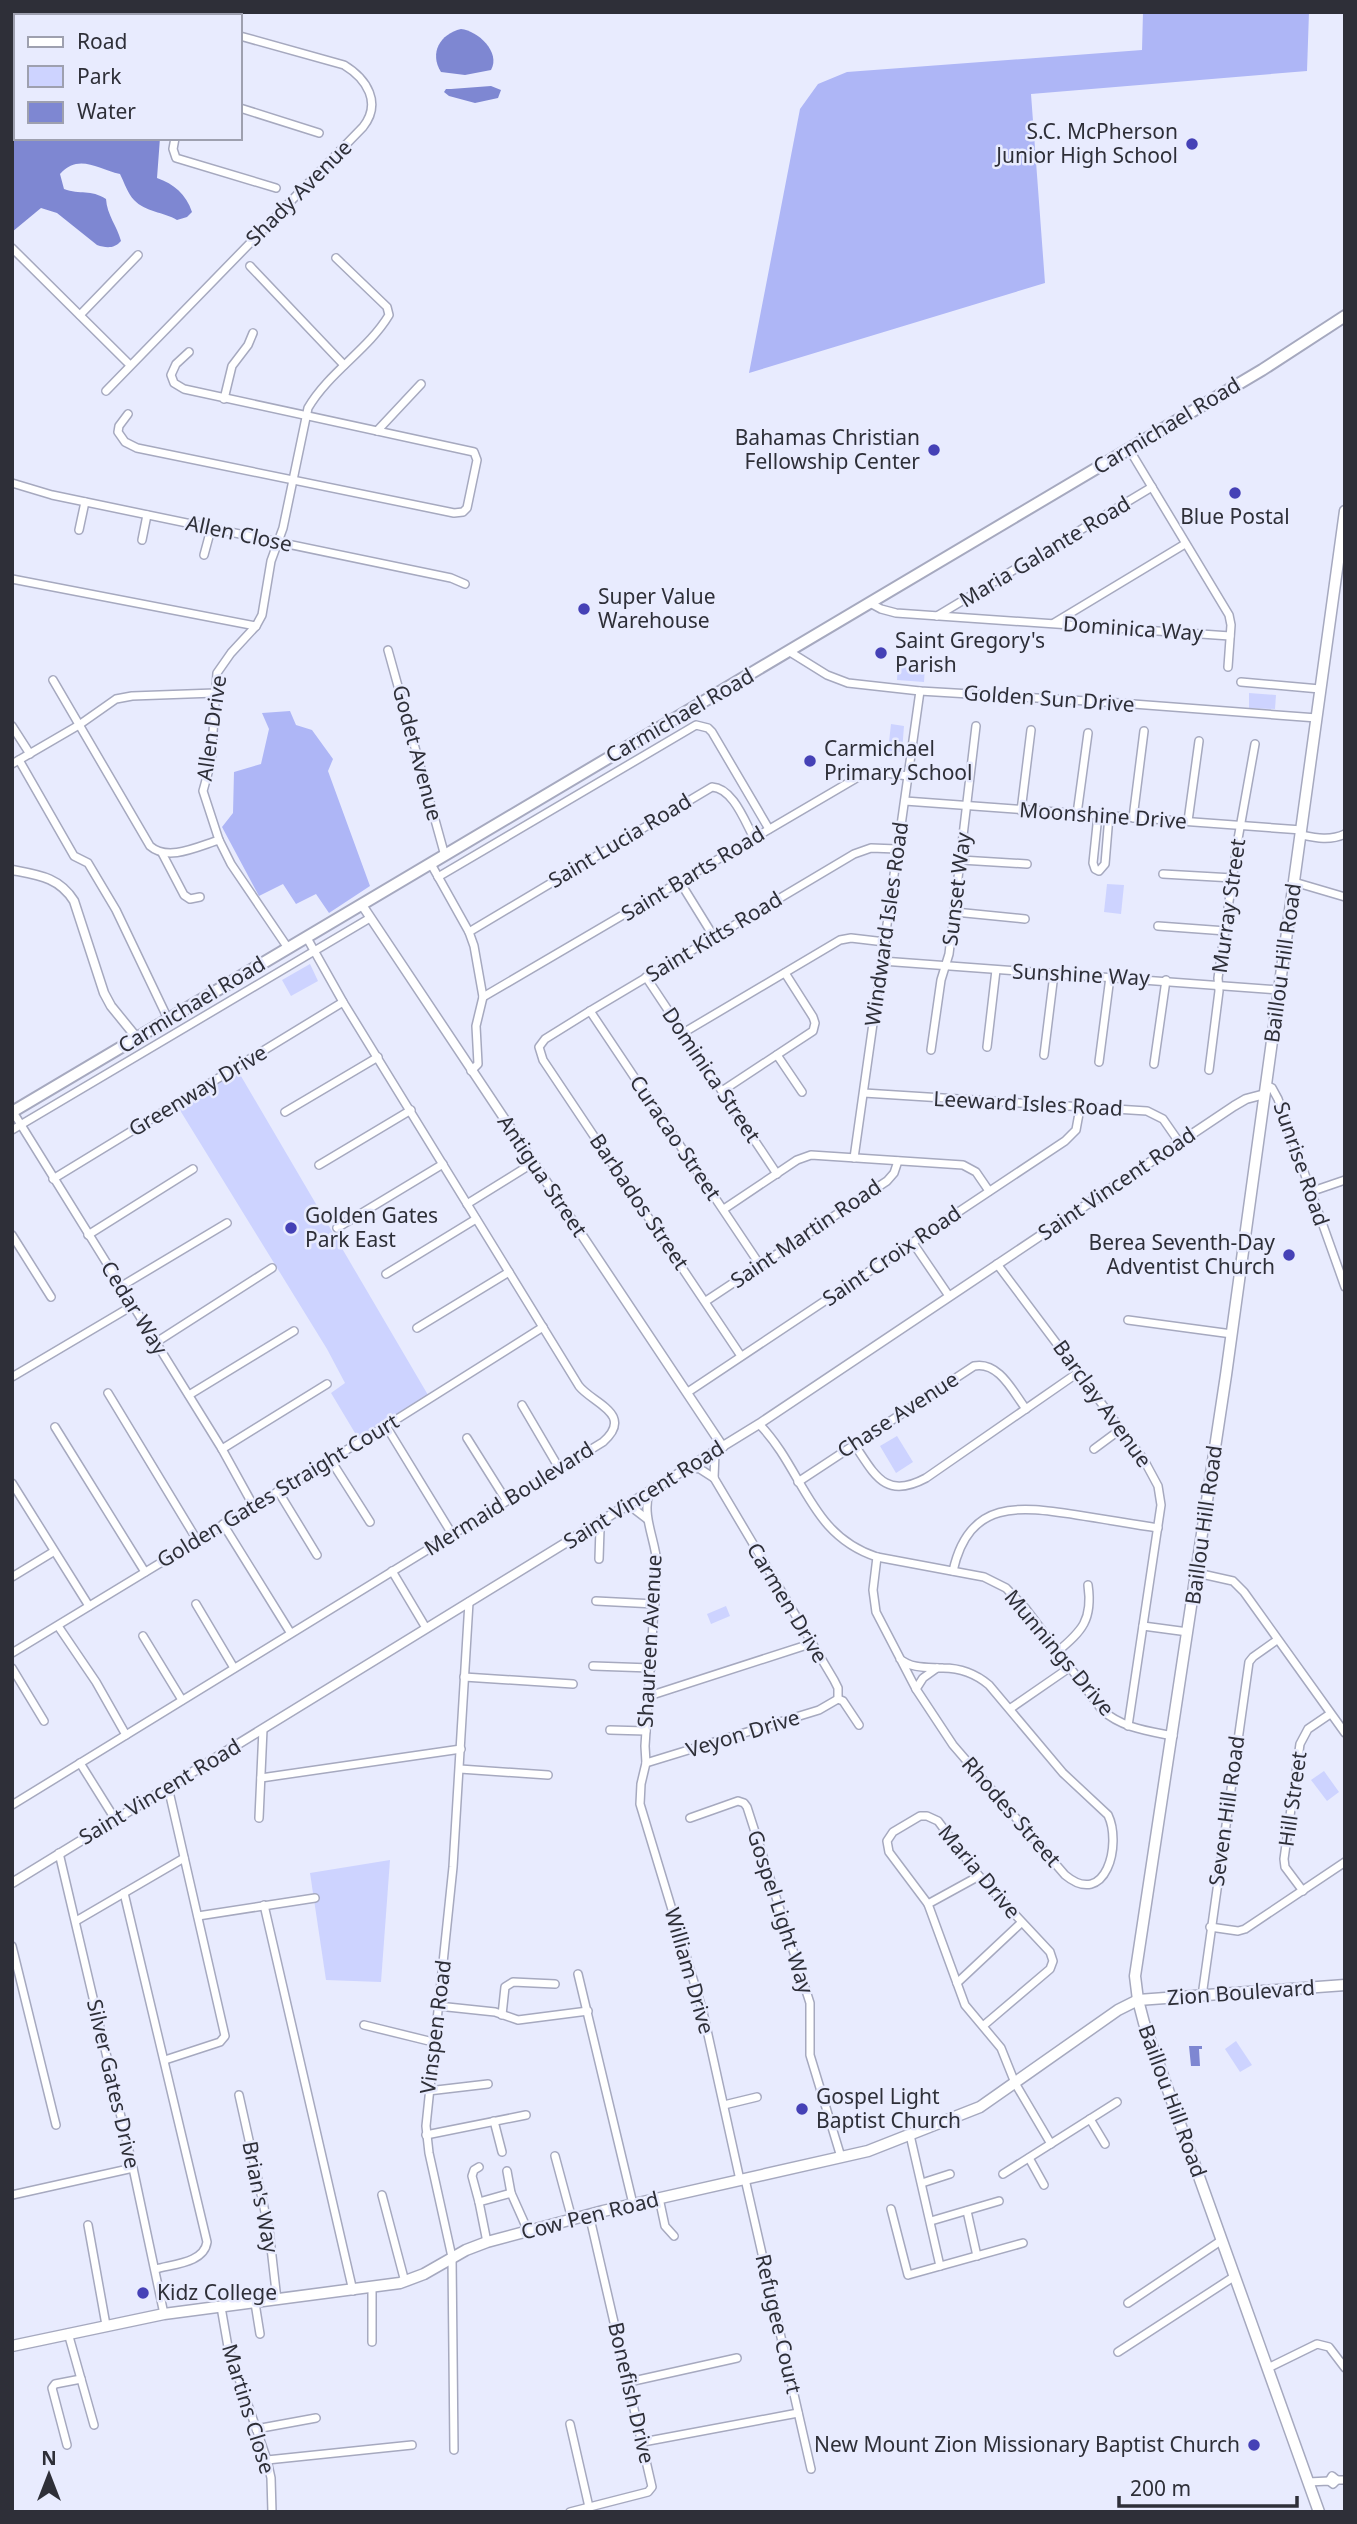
<svg xmlns="http://www.w3.org/2000/svg" width="1357" height="2524" font-family="'Noto Sans',sans-serif">
  <style>
    .green { fill: #cdd3ff }
    .forest { fill: #aeb6f6 }
    .water { fill: #7e87d2 }
    .lines { fill: none; stroke-linecap: round; stroke-linejoin: round }
    .minor-casing { stroke: #a6a9bf; stroke-width: 10 }
    .tertiary-casing { stroke: #a6a9bf; stroke-width: 11 }
    .secondary-casing { stroke: #a6a9bf; stroke-width: 13 }
    .primary-casing { stroke: #a6a9bf; stroke-width: 14 }
    .minor { stroke: #fff; stroke-width: 7 }
    .tertiary { stroke: #fff; stroke-width: 8 }
    .secondary { stroke: #fff; stroke-width: 10 }
    .primary { stroke: #fff; stroke-width: 10 }
    .poi-dot { fill: #4541b6; stroke: #e8ebfe; stroke-width: 2.5 }
    .labels { text-anchor: middle; stroke-width: 5; stroke-linejoin: round; paint-order: stroke }
    .poi-label { font-size: 21px; fill: #2e2f38; stroke: #e8ebfe; text-anchor: start }
    .street-label { font-size: 21px; fill: #2e2f38; stroke: #e8ebfe }
  </style>
  <rect width="100%" height="100%" fill="#e8ebfe"/>
  <!-- green -->
  <g class="green">
    <polygon points="898,664 925,666 924,682 897,680"/>
    <polygon points="1249,693 1276,695 1275,709 1249,708"/>
    <polygon points="891,724 904,726 902,752 888,751"/>
    <polygon points="1107,884 1124,885 1121,914 1104,912"/>
    <polygon points="310,964 318,981 291,996 282,980"/>
    <polygon points="238,1071 428,1395 358,1438 331,1393 345,1383 327,1349 178,1107"/>
    <polygon points="897,1436 913,1462 896,1473 880,1446"/>
    <polygon points="726,1606 730,1616 711,1624 707,1614"/>
    <polygon points="1324,1771 1339,1792 1327,1801 1311,1780"/>
    <polygon points="390,1860 381,1982 326,1980 310,1873"/>
    <polygon points="1236,2041 1252,2065 1240,2072 1225,2049"/>
  </g>
  <!-- forest -->
  <g class="forest">
    <polygon points="1143,12 1309,12 1307,71 1031,94 1045,283 749,373 800,109 818,84 847,72 1142,50"/>
    <polygon points="290,711 296,725 312,730 333,759 328,771 370,886 329,913 316,894 296,904 283,884 259,896 222,827 233,813 234,772 261,764 269,729 262,713"/>
  </g>
  <!-- water -->
  <g class="water">
    <path d="M461,29C478,31 501,52 491,70L465,75L441,72C429,53 440,34 461,29Z"/>
    <path d="M12,61L16,62V138H160L157,178C174,184 186,194 192,212L187,217L177,220C164,212 145,212 134,200C128,194 124,182 120,174C97,169 79,153 60,174L64,189C80,195 91,189 106,199C107,215 117,226 121,241C114,249 106,248 97,245L57,213L41,208L12,232Z"/>
    <polygon points="491,86 501,90 498,98 475,103 449,96 444,92 446,89 451,89"/>
    <polygon points="1189,2046 1202,2046 1202,2049 1199,2049 1200,2066 1191,2066"/>
  </g>
  <g class="lines">
    <!-- minor casing -->
    <g class="minor-casing">
      <g id="minor">
        <polyline points="167,12 177,16"/>
        <polyline points="54,16 55,12"/>
        <polyline points="125,16 126,12"/>
        <polyline points="212,16 213,12"/>
        <polyline points="12,35 16,36"/>
        <polyline points="240,108 319,133"/>
        <polyline points="175,138 173,149 176,158 276,188"/>
        <polyline points="12,248 130,365"/>
        <polyline points="250,266 344,365"/>
        <polyline points="80,315 138,255"/>
        <path d="M106,391L363,127C382,103 367,79 344,65L240,36"/>
        <polyline points="224,399 232,366 248,345 253,333"/>
        <polyline points="128,414 119,426 118,432 125,442 137,448 454,513 463,512 467,508 477,460 474,452 184,389 174,383 171,375 176,364 189,352"/>
        <polyline points="377,431 421,384"/>
        <polyline points="1129,449 1229,615 1231,625 1228,667"/>
        <polyline points="12,483 52,495 451,578 465,584"/>
        <polyline points="79,530 85,502"/>
        <polyline points="142,540 147,515"/>
        <polyline points="204,555 211,529"/>
        <polyline points="12,579 256,626"/>
        <polyline points="870,603 881,609 896,613 1230,636"/>
        <polyline points="937,616 1152,487"/>
        <polyline points="1054,623 1185,544"/>
        <polyline points="388,650 445,856"/>
        <polyline points="790,652 827,675 848,683 920,691 1120,703 1317,718"/>
        <path d="M53,680L150,846C168,862 199,846 219,840"/>
        <polyline points="1241,682 1320,689"/>
        <polyline points="12,726 30,754"/>
        <polyline points="19,760 74,856 88,863 116,910 168,1019"/>
        <polyline points="12,764 79,725 116,699 132,696 215,693"/>
        <polyline points="905,801 1302,830"/>
        <polyline points="1021,811 1031,730"/>
        <polyline points="1077,814 1088,733"/>
        <polyline points="1098,815 1093,863 1095,869 1099,871 1105,864 1109,816"/>
        <polyline points="1133,818 1144,731"/>
        <polyline points="1188,821 1199,741"/>
        <path d="M1301,835C1316,838 1330,841 1345,834"/>
        <polyline points="162,853 184,895 190,899 200,897"/>
        <polyline points="961,860 1027,864"/>
        <polyline points="431,864 469,932 474,946 483,997 476,1026 478,1064 471,1071"/>
        <polyline points="1163,874 1233,878"/>
        <polyline points="438,877 696,725 708,728 712,732 769,829"/>
        <polyline points="680,882 714,937"/>
        <polyline points="1294,882 1345,897"/>
        <polyline points="955,912 1025,919"/>
        <polyline points="1158,926 1226,931"/>
        <path d="M469,932L712,787C733,788 745,822 754,838"/>
        <path d="M288,948L231,864L219,840L203,791L211,762L217,673L231,653L256,626L262,615L271,561L283,528L308,408C329,372 368,350 389,315L387,307L336,258"/>
        <polyline points="882,961 1279,990"/>
        <polyline points="646,977 777,1174"/>
        <polyline points="483,997 860,776 879,772 908,776"/>
        <polyline points="590,1011 760,1265"/>
        <polyline points="683,1033 840,940 851,938 885,942"/>
        <polyline points="987,1047 996,970"/>
        <polyline points="931,1050 941,980 949,954 976,726"/>
        <polyline points="777,1055 802,1092"/>
        <polyline points="1044,1055 1054,974"/>
        <polyline points="1099,1062 1110,977"/>
        <polyline points="1154,1064 1166,980"/>
        <polyline points="1209,1070 1219,991 1218,978 1238,839 1255,744"/>
        <polyline points="1266,1085 1272,1088 1278,1099 1345,1287"/>
        <polyline points="722,1091 813,1031 815,1023 813,1017 785,973"/>
        <polyline points="864,1093 1147,1111 1163,1119 1179,1142"/>
        <polyline points="13,1112 222,1449 253,1505"/>
        <polyline points="285,1112 378,1057"/>
        <polyline points="12,1130 370,918"/>
        <polyline points="854,1158 920,691"/>
        <polyline points="319,1165 411,1110"/>
        <polyline points="53,1179 343,1002"/>
        <polyline points="1310,1192 1345,1180"/>
        <polyline points="467,1204 533,1163"/>
        <polyline points="724,1209 797,1160 811,1155 963,1165 976,1172 989,1191"/>
        <polyline points="337,1228 443,1164"/>
        <polyline points="12,1235 51,1297"/>
        <polyline points="88,1235 193,1169"/>
        <polyline points="913,1243 949,1296"/>
        <polyline points="997,1264 1144,1460 1158,1486 1161,1505 1128,1726"/>
        <polyline points="386,1274 476,1219"/>
        <polyline points="120,1287 227,1223"/>
        <polyline points="706,1301 887,1181 894,1173 898,1161"/>
        <polyline points="1128,1320 1232,1334"/>
        <polyline points="417,1328 509,1272"/>
        <polyline points="155,1343 272,1268"/>
        <polyline points="741,1356 543,1060 539,1047 545,1039 590,1011 854,854 871,848 897,849"/>
        <polyline points="12,1377 132,1306"/>
        <polyline points="688,1392 1065,1141 1076,1130 1080,1108"/>
        <polyline points="108,1393 197,1540"/>
        <polyline points="189,1395 294,1331"/>
        <polyline points="522,1405 559,1468"/>
        <path d="M759,1424C804,1470 809,1535 877,1557L984,1577L1006,1588L1026,1609L1102,1710C1122,1728 1148,1731 1173,1736"/>
        <polyline points="386,1426 452,1534"/>
        <polyline points="55,1427 145,1572"/>
        <polyline points="467,1438 506,1500"/>
        <path d="M854,1444C875,1475 885,1500 926,1478L1079,1372"/>
        <polyline points="222,1449 327,1384"/>
        <polyline points="1094,1449 1121,1429"/>
        <polyline points="715,1452 714,1478 834,1680 838,1688 838,1699"/>
        <polyline points="330,1459 370,1522"/>
        <polyline points="690,1467 700,1469 714,1478"/>
        <path d="M798,1482L974,1366C999,1361 1013,1392 1026,1409"/>
        <polyline points="12,1483 89,1606"/>
        <polyline points="278,1491 317,1555"/>
        <path d="M649,1493C642,1516 655,1539 657,1563L645,1746L646,1763L641,1784L640,1804L703,2012L740,2180"/>
        <polyline points="623,1508 634,1509 647,1519"/>
        <polyline points="223,1524 290,1632"/>
        <polyline points="597,1524 600,1529 599,1559"/>
        <path d="M877,1557L873,1590L876,1612L916,1689L953,1745L1065,1875C1106,1909 1122,1844 1108,1815L1063,1773L989,1685C976,1674 960,1668 943,1668C928,1667 912,1669 900,1659"/>
        <polyline points="392,1571 426,1628"/>
        <path d="M953,1571C969,1499 1019,1506 1077,1515C1104,1519 1131,1524 1158,1528"/>
        <polyline points="1197,1573 1233,1581 1244,1592 1345,1733"/>
        <polyline points="12,1577 53,1552"/>
        <polyline points="596,1601 655,1604"/>
        <polyline points="196,1604 234,1668"/>
        <polyline points="58,1626 96,1682 126,1735"/>
        <polyline points="1143,1626 1188,1632"/>
        <polyline points="143,1636 182,1700"/>
        <path d="M1057,1652C1082,1631 1093,1620 1088,1585"/>
        <polyline points="12,1653 386,1426 543,1327"/>
        <polyline points="593,1666 651,1668"/>
        <polyline points="12,1668 44,1721"/>
        <polyline points="464,1677 573,1684"/>
        <polyline points="916,1689 923,1678 937,1668"/>
        <polyline points="649,1696 810,1644"/>
        <polyline points="838,1699 843,1701 859,1725"/>
        <polyline points="1011,1708 1069,1668"/>
        <polyline points="610,1730 646,1731"/>
        <polyline points="80,1763 115,1819"/>
        <polyline points="646,1763 819,1710 838,1699"/>
        <polyline points="460,1769 548,1775"/>
        <polyline points="261,1778 461,1749"/>
        <path d="M12,1805L603,1442C635,1414 592,1403 579,1386L343,1002L307,938"/>
        <polyline points="259,1818 263,1729"/>
        <polyline points="690,1818 738,1801 744,1803 747,1807 810,2003 810,2055 841,2157"/>
        <polyline points="59,1853 133,2168 164,2314"/>
        <polyline points="1303,1891 1285,1867 1284,1859 1300,1744 1308,1729 1330,1714"/>
        <path d="M124,1893L207,2242C204,2263 173,2264 156,2269"/>
        <polyline points="928,1904 979,1876"/>
        <polyline points="264,1905 353,2291"/>
        <polyline points="198,1916 315,1898"/>
        <polyline points="76,1921 184,1858"/>
        <polyline points="1210,1927 1238,1931 1245,1929 1345,1862"/>
        <polyline points="12,1946 56,2125"/>
        <polyline points="578,1974 633,2204"/>
        <polyline points="957,1983 1021,1923"/>
        <polyline points="1202,1996 1249,1662 1253,1657 1277,1640"/>
        <polyline points="438,2006 495,2012 518,2020 588,2011"/>
        <polyline points="502,2015 505,1987 513,1982 555,1984"/>
        <polyline points="364,2025 433,2042"/>
        <polyline points="983,2026 1050,1969 1053,1961 1050,1952 979,1876 938,1821 927,1816 920,1816 893,1832 887,1841 889,1852 928,1904 965,2005 1001,2048 1015,2083 1051,2144"/>
        <polyline points="165,2060 220,2042 225,2036 168,1787"/>
        <polyline points="428,2091 488,2084"/>
        <polyline points="239,2095 269,2230 277,2300"/>
        <polyline points="724,2105 757,2097"/>
        <polyline points="1090,2119 1105,2144"/>
        <polyline points="494,2121 502,2152"/>
        <polyline points="426,2135 526,2115"/>
        <polyline points="910,2135 940,2266"/>
        <polyline points="555,2156 572,2219"/>
        <polyline points="1029,2158 1044,2185"/>
        <polyline points="479,2167 474,2170 472,2176 479,2202"/>
        <polyline points="507,2171 511,2193"/>
        <polyline points="1003,2174 1117,2102"/>
        <polyline points="745,2179 811,2469"/>
        <polyline points="922,2183 950,2174"/>
        <polyline points="12,2195 133,2168"/>
        <polyline points="382,2195 405,2282"/>
        <polyline points="659,2198 665,2226 674,2236"/>
        <polyline points="891,2209 908,2275 1023,2243"/>
        <polyline points="967,2211 977,2256"/>
        <polyline points="931,2221 999,2201"/>
        <polyline points="88,2225 106,2325"/>
        <polyline points="487,2242 479,2202 511,2193 528,2231"/>
        <polyline points="372,2288 372,2342"/>
        <polyline points="255,2303 260,2334"/>
        <polyline points="1128,2303 1222,2240"/>
        <polyline points="221,2307 228,2347 267,2460 271,2478 272,2512"/>
        <polyline points="68,2333 94,2425"/>
        <polyline points="1118,2352 1235,2276"/>
        <polyline points="1268,2368 1317,2344 1329,2347 1345,2368"/>
        <polyline points="629,2382 737,2358"/>
        <polyline points="570,2424 589,2507"/>
        <polyline points="256,2429 316,2418"/>
        <polyline points="643,2442 798,2413"/>
        <polyline points="67,2445 52,2388 55,2384 81,2379"/>
        <polyline points="454,2450 452,2257 429,2153 426,2126 453,1867 469,1602"/>
        <polyline points="267,2460 412,2445"/>
        <polyline points="1329,2481 1332,2476 1337,2480 1345,2480"/>
        <polyline points="1308,2482 1329,2481 1333,2484 1337,2480"/>
        <polyline points="570,2512 648,2492 652,2487 589,2214"/>
      </g>
    </g>
    <!-- tertiary casing -->
    <g class="tertiary-casing">
      <g id="tertiary">
        <path d="M12,870C38,875 59,877 74,901L104,993L111,1006L137,1038"/>
        <polyline points="362,905 723,1447"/>
        <polyline points="12,1883 759,1424 1234,1106 1246,1099 1265,1094"/>
      </g>
    </g>
    <!-- secondary casing -->
    <g class="secondary-casing">
      <g id="secondary">
        <polyline points="12,2346 164,2314 400,2283 424,2274 466,2250 487,2242 603,2211 868,2151 980,2107 1118,2010 1138,2000 1345,1985"/>
        <polyline points="1319,2512 1144,2023 1138,2000 1135,1976 1226,1375 1345,511"/>
      </g>
    </g>
    <!-- primary casing -->
    <g class="primary-casing">
      <polyline id="primary" points="12,1112 1262,370 1345,316"/>
    </g>
    <!-- minor -->
    <use href="#minor" class="minor"/>
    <!-- tertiary -->
    <use href="#tertiary" class="tertiary"/>
    <!-- secondary -->
    <use href="#secondary" class="secondary"/>
    <!-- primary -->
    <use href="#primary" class="primary"/>
  </g>
  <!-- markers -->
  <g class="poi-dot">
    <circle cx="1192" cy="144" r="7"/>
    <circle cx="934" cy="450" r="7"/>
    <circle cx="1235" cy="493" r="7"/>
    <circle cx="584" cy="609" r="7"/>
    <circle cx="881" cy="653" r="7"/>
    <circle cx="810" cy="761" r="7"/>
    <circle cx="291" cy="1228" r="7"/>
    <circle cx="1289" cy="1255" r="7"/>
    <circle cx="802" cy="2109" r="7"/>
    <circle cx="143" cy="2293" r="7"/>
    <circle cx="1254" cy="2445" r="7"/>
  </g>
  <g class="labels">
    <!-- poi labels -->
    <g class="poi-label">
      <text x="1178" y="139" text-anchor="end">S.C. McPherson<tspan x="1178" dy="24">Junior High School</tspan></text>
      <text x="920" y="445" text-anchor="end">Bahamas Christian<tspan x="920" dy="24">Fellowship Center</tspan></text>
      <text x="1235" y="524" text-anchor="middle">Blue Postal</text>
      <text x="598" y="604">Super Value<tspan x="598" dy="24">Warehouse</tspan></text>
      <text x="895" y="648">Saint Gregory's<tspan x="895" dy="24">Parish</tspan></text>
      <text x="824" y="756">Carmichael<tspan x="824" dy="24">Primary School</tspan></text>
      <text x="305" y="1223">Golden Gates<tspan x="305" dy="24">Park East</tspan></text>
      <text x="1275" y="1250" text-anchor="end">Berea Seventh-Day<tspan x="1275" dy="24">Adventist Church</tspan></text>
      <text x="816" y="2104">Gospel Light<tspan x="816" dy="24">Baptist Church</tspan></text>
      <text x="157" y="2300">Kidz College</text>
      <text x="1240" y="2452" text-anchor="end">New Mount Zion Missionary Baptist Church</text>
    </g>
    <!-- street labels -->
    <g class="street-label">
      <text transform="translate(299 193) rotate(-45)" y="7">Shady Avenue</text>
      <text transform="translate(1167 426) rotate(-31)" y="7">Carmichael Road</text>
      <text transform="translate(239 534) rotate(12)" y="7">Allen Close</text>
      <text transform="translate(1045 552) rotate(-31)" y="7">Maria Galante Road</text>
      <text transform="translate(1133 629) rotate(4)" y="7">Dominica Way</text>
      <text transform="translate(1049 699) rotate(4)" y="7">Golden Sun Drive</text>
      <text transform="translate(680 716) rotate(-30)" y="7">Carmichael Road</text>
      <text transform="translate(212 728) rotate(-82)" y="7">Allen Drive</text>
      <text transform="translate(417 753) rotate(75)" y="7">Godet Avenue</text>
      <text transform="translate(1103 816) rotate(4)" y="7">Moonshine Drive</text>
      <text transform="translate(620 841) rotate(-31)" y="7">Saint Lucia Road</text>
      <text transform="translate(693 874) rotate(-31)" y="7">Saint Barts Road</text>
      <text transform="translate(957 889) rotate(-83)" y="7">Sunset Way</text>
      <text transform="translate(1229 906) rotate(-82)" y="7">Murray Street</text>
      <text transform="translate(887 924) rotate(-82)" y="7">Windward Isles Road</text>
      <text transform="translate(714 937) rotate(-31)" y="7">Saint Kitts Road</text>
      <text transform="translate(1283 963) rotate(-82)" y="7">Baillou Hill Road</text>
      <text transform="translate(1081 975) rotate(3)" y="7">Sunshine Way</text>
      <text transform="translate(192 1005) rotate(-31)" y="7">Carmichael Road</text>
      <text transform="translate(711 1075) rotate(56)" y="7">Dominica Street</text>
      <text transform="translate(198 1091) rotate(-31)" y="7">Greenway Drive</text>
      <text transform="translate(1028 1104) rotate(3)" y="7">Leeward Isles Road</text>
      <text transform="translate(675 1138) rotate(56)" y="7">Curacao Street</text>
      <text transform="translate(1301 1164) rotate(71)" y="7">Sunrise Road</text>
      <text transform="translate(542 1176) rotate(56)" y="7">Antigua Street</text>
      <text transform="translate(1117 1184) rotate(-34)" y="7">Saint Vincent Road</text>
      <text transform="translate(639 1202) rotate(56)" y="7">Barbados Street</text>
      <text transform="translate(806 1234) rotate(-34)" y="7">Saint Martin Road</text>
      <text transform="translate(892 1256) rotate(-34)" y="7">Saint Croix Road</text>
      <text transform="translate(134 1308) rotate(58)" y="7">Cedar Way</text>
      <text transform="translate(1102 1404) rotate(54)" y="7">Barclay Avenue</text>
      <text transform="translate(898 1415) rotate(-33)" y="7">Chase Avenue</text>
      <text transform="translate(278 1491) rotate(-31)" y="7">Golden Gates Straight Court</text>
      <text transform="translate(644 1495) rotate(-32)" y="7">Saint Vincent Road</text>
      <text transform="translate(509 1499) rotate(-32)" y="7">Mermaid Boulevard</text>
      <text transform="translate(1204 1525) rotate(-82)" y="7">Baillou Hill Road</text>
      <text transform="translate(787 1603) rotate(59)" y="7">Carmen Drive</text>
      <text transform="translate(650 1641) rotate(-87)" y="7">Shaureen Avenue</text>
      <text transform="translate(1059 1653) rotate(50)" y="7">Munnings Drive</text>
      <text transform="translate(743 1734) rotate(-17)" y="7">Veyon Drive</text>
      <text transform="translate(160 1792) rotate(-31)" y="7">Saint Vincent Road</text>
      <text transform="translate(1293 1799) rotate(-82)" y="7">Hill Street</text>
      <text transform="translate(1227 1811) rotate(-82)" y="7">Seven Hill Road</text>
      <text transform="translate(1011 1812) rotate(49)" y="7">Rhodes Street</text>
      <text transform="translate(979 1872) rotate(50)" y="7">Maria Drive</text>
      <text transform="translate(780 1912) rotate(72)" y="7">Gospel Light Way</text>
      <text transform="translate(689 1971) rotate(74)" y="7">William Drive</text>
      <text transform="translate(1241 1993) rotate(-4)" y="7">Zion Boulevard</text>
      <text transform="translate(436 2027) rotate(-83)" y="7">Vinspen Road</text>
      <text transform="translate(113 2084) rotate(77)" y="7">Silver Gates Drive</text>
      <text transform="translate(1172 2101) rotate(70)" y="7">Baillou Hill Road</text>
      <text transform="translate(260 2197) rotate(79)" y="7">Brian's Way</text>
      <text transform="translate(590 2216) rotate(-14)" y="7">Cow Pen Road</text>
      <text transform="translate(778 2324) rotate(77)" y="7">Refugee Court</text>
      <text transform="translate(631 2393) rotate(77)" y="7">Bonefish Drive</text>
      <text transform="translate(248 2409) rotate(73)" y="7">Martins Close</text>
    </g>
  </g>
  <!-- border -->
  <rect width="1357" height="2524" fill="none" stroke="#2e2f38" stroke-width="28"/>
  <!-- legend -->
  <rect x="14" y="14" width="228" height="126" fill="#e8ebfe" stroke="#9ea0af" stroke-width="2"/>
  <rect x="28" y="37" width="35" height="10" fill="#ffffff" stroke="#9ea0af" stroke-width="2"/>
  <text x="77" y="49" font-size="21" fill="#2e2f38">Road</text>
  <rect x="28" y="66" width="35" height="21" fill="#cdd3ff" stroke="#9ea0af" stroke-width="2"/>
  <text x="77" y="84" font-size="21" fill="#2e2f38">Park</text>
  <rect x="28" y="102" width="35" height="21" fill="#7e87d2" stroke="#9ea0af" stroke-width="2"/>
  <text x="77" y="119" font-size="21" fill="#2e2f38">Water</text>
  <!-- north arrow -->
  <g transform="translate(49 2475)" stroke="#e8ebfe" stroke-width="5" paint-order="stroke">
  <path d="M0-5L12 26L0 18L-12 26Z" fill="#2e2f38"/>
  <text y="-10" font-size="19" font-weight="bold" text-anchor="middle" fill="#2e2f38">N</text>
  </g>
  <!-- scale -->
  <path d="M1119 2496v10h178v-10" fill="none" stroke="#2e2f38" stroke-width="3.5"/>
  <text x="1130" y="2496" font-size="21" fill="#2e2f38" stroke="#e8ebfe" stroke-width="5" paint-order="stroke">200 m</text>
</svg>
